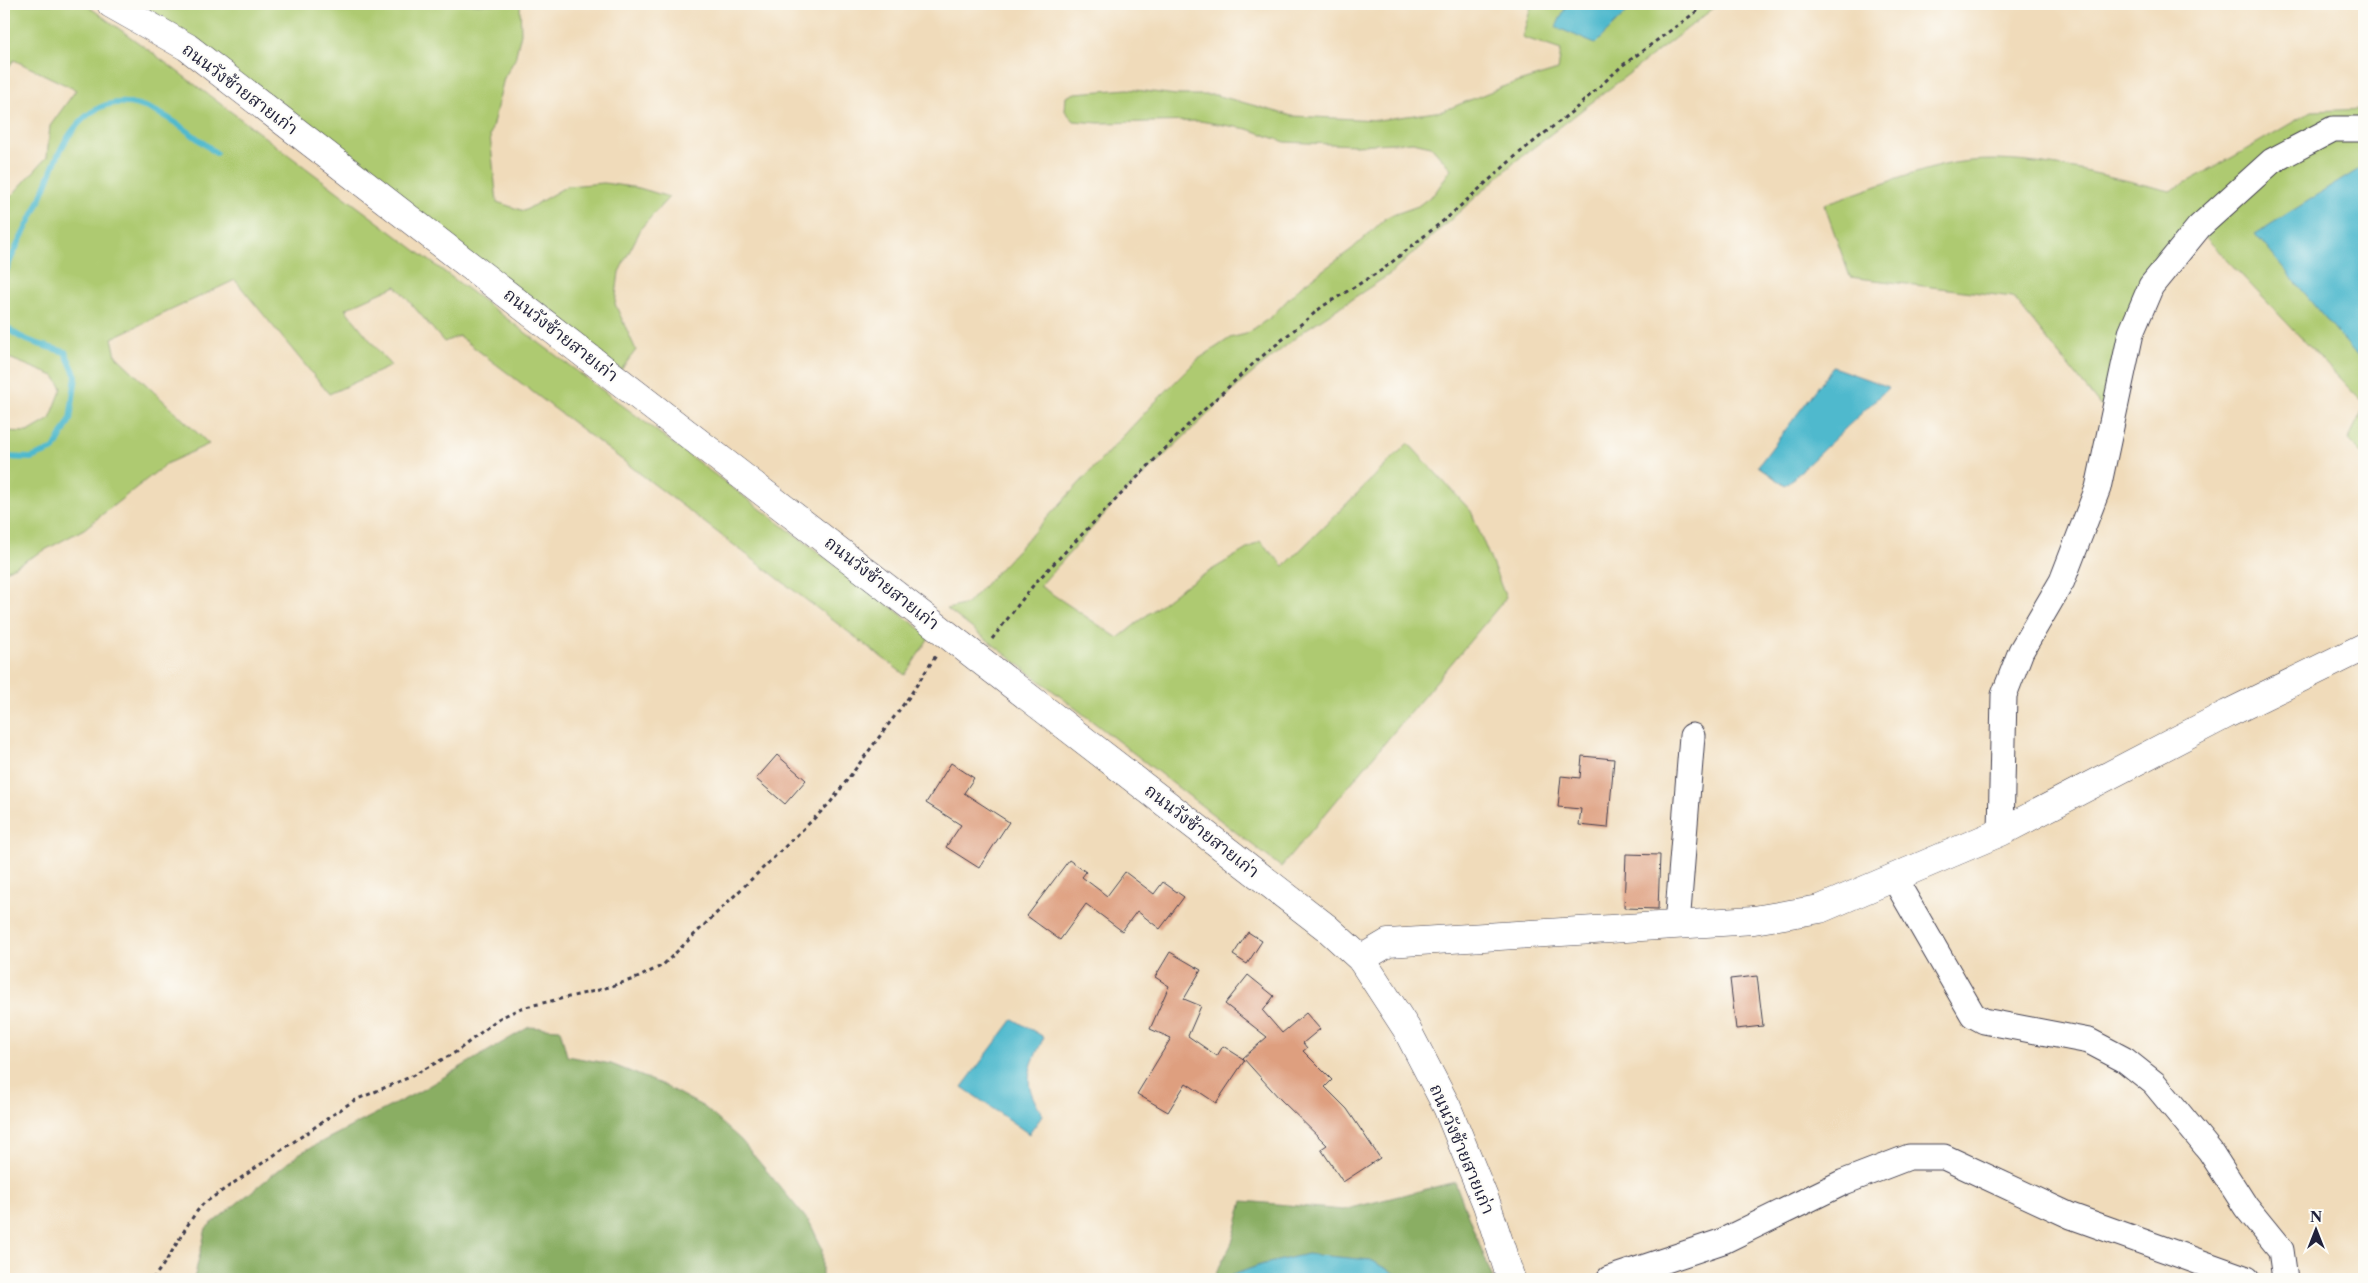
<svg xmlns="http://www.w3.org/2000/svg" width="2368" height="1283" font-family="'Libre Caslon Text','Noto Serif Thai',serif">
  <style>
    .green { fill: #aeca71; stroke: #687656 }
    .forest { fill: #8aae63; stroke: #56684f }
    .water { fill: #4fb9cd; stroke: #386e84 }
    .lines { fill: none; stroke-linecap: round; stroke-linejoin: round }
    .stream { stroke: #4fb9cd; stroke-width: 6 }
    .building { fill: #de9f7f }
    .street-casing { stroke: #413e4e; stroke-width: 27 }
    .secondary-casing { stroke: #413e4e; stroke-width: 29 }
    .path { stroke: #413e4e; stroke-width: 3; stroke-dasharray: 4 4; stroke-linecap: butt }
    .street { stroke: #fff; stroke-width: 25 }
    .secondary { stroke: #fff; stroke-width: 28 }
    .labels { text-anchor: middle; stroke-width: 4.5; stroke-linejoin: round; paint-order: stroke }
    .street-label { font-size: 18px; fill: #22223b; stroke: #fdfcf7 }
  </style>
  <rect width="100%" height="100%" fill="#fdfcf7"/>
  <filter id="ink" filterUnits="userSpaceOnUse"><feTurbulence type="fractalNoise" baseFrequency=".02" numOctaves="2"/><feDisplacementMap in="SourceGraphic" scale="10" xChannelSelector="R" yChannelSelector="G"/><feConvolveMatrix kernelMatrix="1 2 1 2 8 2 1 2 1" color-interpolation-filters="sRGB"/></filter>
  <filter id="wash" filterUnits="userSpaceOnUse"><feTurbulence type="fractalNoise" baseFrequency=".0096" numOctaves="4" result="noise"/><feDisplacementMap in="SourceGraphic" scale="20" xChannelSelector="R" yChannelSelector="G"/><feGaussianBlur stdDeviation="1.12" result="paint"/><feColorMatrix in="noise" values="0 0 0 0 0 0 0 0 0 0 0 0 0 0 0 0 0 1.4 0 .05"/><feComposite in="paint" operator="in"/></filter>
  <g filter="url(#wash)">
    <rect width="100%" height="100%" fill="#f0dbba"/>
    <!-- green -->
    <g class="green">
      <polygon points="4,4 85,4 154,54 930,636 905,675 459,336 444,342 396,286 345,309 391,366 329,394 235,280 112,338 116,356 209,444 166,464 84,529 4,572 4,431 28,432 50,419 62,388 54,376 4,356 4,204 47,157 50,126 76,90 14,60 4,73"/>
      <polygon points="137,4 520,4 521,33 515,59 504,78 490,136 497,202 524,211 567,186 604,183 639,188 669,197 642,227 619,272 615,304 636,350 621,370"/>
      <polygon points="1532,4 1719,4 1516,161 1390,274 1305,330 1243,381 1118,499 1040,586 1118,638 1180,589 1260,541 1284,566 1408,443 1471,511 1506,598 1281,867 947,609 967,604 1153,404 1197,360 1230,338 1246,334 1271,317 1301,286 1352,249 1387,217 1418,206 1435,193 1451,169 1431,146 1413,142 1355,145 1285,142 1248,129 1200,121 1099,123 1074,121 1065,111 1066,97 1075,93 1128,89 1176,95 1216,95 1292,116 1378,120 1443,111 1502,87 1558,70 1561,50 1522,37"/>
      <path d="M2364,109V404L2191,222L2106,413L2013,297L1850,277L1824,204C1862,192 1901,176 1940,166C2010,148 2102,175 2170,191L2233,157L2312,111Z"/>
      <polygon points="2364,407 2364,456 2348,440"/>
    </g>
    <!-- forest -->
    <g class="forest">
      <polygon points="529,1027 560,1029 567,1056 611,1064 661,1084 704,1107 741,1140 810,1223 822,1248 822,1279 194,1279 206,1228 300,1153 420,1091"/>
      <polygon points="1455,1182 1493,1279 1213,1279 1232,1243 1243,1201 1343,1210"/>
    </g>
    <!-- water -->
    <g class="water">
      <polygon points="1567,4 1635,4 1595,44 1556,27"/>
      <polygon points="2364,166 2364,364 2255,234"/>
      <polygon points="1833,367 1889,387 1785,486 1758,466"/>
      <path d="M1013,1019L1044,1037C1028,1071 1021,1081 1043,1115L1029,1134L962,1087Z"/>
      <polygon points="1307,1254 1370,1260 1405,1279 1222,1279 1260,1265"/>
    </g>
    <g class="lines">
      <!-- stream -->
      <g class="stream">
        <path d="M4,276C13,249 30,224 41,197C49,179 55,158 65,142C110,68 167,114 216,153"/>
        <path d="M4,322C11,339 48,347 65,352L76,376L70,420L54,449L31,458L4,457"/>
      </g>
    </g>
    <g id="blocks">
      <!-- building -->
      <g class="building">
        <polygon points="777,755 806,780 785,804 756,779"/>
        <polygon points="1582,756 1614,759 1608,828 1579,825 1581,809 1558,807 1561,776 1580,778"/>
        <polygon points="951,763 974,778 964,793 1009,822 979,868 946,847 961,825 926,803"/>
        <polygon points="1626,854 1660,855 1658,909 1624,908"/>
        <polygon points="1069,860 1086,872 1082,877 1107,896 1125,872 1154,894 1163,882 1184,897 1160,929 1137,911 1122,931 1086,904 1060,940 1027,916"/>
        <polygon points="1248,932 1262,941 1247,964 1233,955"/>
        <polygon points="1170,952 1201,970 1184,999 1201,1006 1188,1036 1217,1056 1223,1046 1245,1060 1216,1103 1186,1083 1168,1112 1137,1094 1171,1038 1150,1029 1169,986 1155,977"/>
        <polygon points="1248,975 1274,996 1263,1011 1282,1033 1306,1013 1320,1029 1303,1043 1307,1048 1303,1051 1332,1080 1325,1087 1347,1109 1380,1158 1343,1182 1321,1149 1327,1145 1280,1099 1243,1058 1267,1037 1225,1004"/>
        <polygon points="1757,976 1763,1026 1736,1029 1730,979"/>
      </g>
    </g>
  </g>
  <g filter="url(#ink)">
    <use href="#blocks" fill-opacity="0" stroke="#413e4e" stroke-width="1"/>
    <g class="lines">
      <!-- street casing -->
      <g class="street-casing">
        <g id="street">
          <polyline points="2001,832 2004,695 2021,651 2062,581 2098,488 2131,333 2151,286 2199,227 2272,161 2333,129 2364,129"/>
          <polyline points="1894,878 1973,1015 1984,1021 2089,1041 2125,1060 2154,1083 2210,1151 2246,1207 2281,1250 2285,1279"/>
          <polyline points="1677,925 1692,736"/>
          <polyline points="1609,1279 1723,1241 1844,1182 1909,1157 1944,1157 2071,1216 2247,1279"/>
        </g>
      </g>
      <!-- secondary casing -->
      <g class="secondary-casing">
        <g id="secondary">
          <polyline points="111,4 187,47 1327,928 1361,959 1406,1028 1447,1107 1487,1205 1511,1279"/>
          <polyline points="1361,959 1388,943 1754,920 1820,909 2001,832 2227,714 2364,647"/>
        </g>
      </g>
      <!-- path -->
      <g class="path">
        <polyline points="992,639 1035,583 1190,423 1254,363 1323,306 1382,270 1448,217 1518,154 1574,110 1623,65 1707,4"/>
        <path d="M152,1279C173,1256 183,1227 203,1204L353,1101L410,1077L456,1052L498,1019L521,1008L599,990L637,978L663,965L830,803L909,697L937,654"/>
      </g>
      <!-- street -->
      <use href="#street" class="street"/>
      <!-- secondary -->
      <use href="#secondary" class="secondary"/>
    </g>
  </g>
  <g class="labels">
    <!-- street labels -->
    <g class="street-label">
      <text transform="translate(240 89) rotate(37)" y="6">ถนนวังซ้ายสายเก่า</text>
      <text transform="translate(561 335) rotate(38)" y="6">ถนนวังซ้ายสายเก่า</text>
      <text transform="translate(882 583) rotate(38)" y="6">ถนนวังซ้ายสายเก่า</text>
      <text transform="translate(1202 831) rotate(38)" y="6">ถนนวังซ้ายสายเก่า</text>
      <text transform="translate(1462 1149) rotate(67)" y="6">ถนนวังซ้ายสายเก่า</text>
    </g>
  </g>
  <!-- margin -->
  <rect width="2368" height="1283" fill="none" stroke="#fdfcf7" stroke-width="20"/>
  <!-- north arrow -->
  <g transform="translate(2316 1230)" stroke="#fdfcf7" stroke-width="4" paint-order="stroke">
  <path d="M0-4L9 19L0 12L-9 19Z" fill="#22223b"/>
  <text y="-8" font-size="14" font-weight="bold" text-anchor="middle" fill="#22223b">N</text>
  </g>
</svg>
